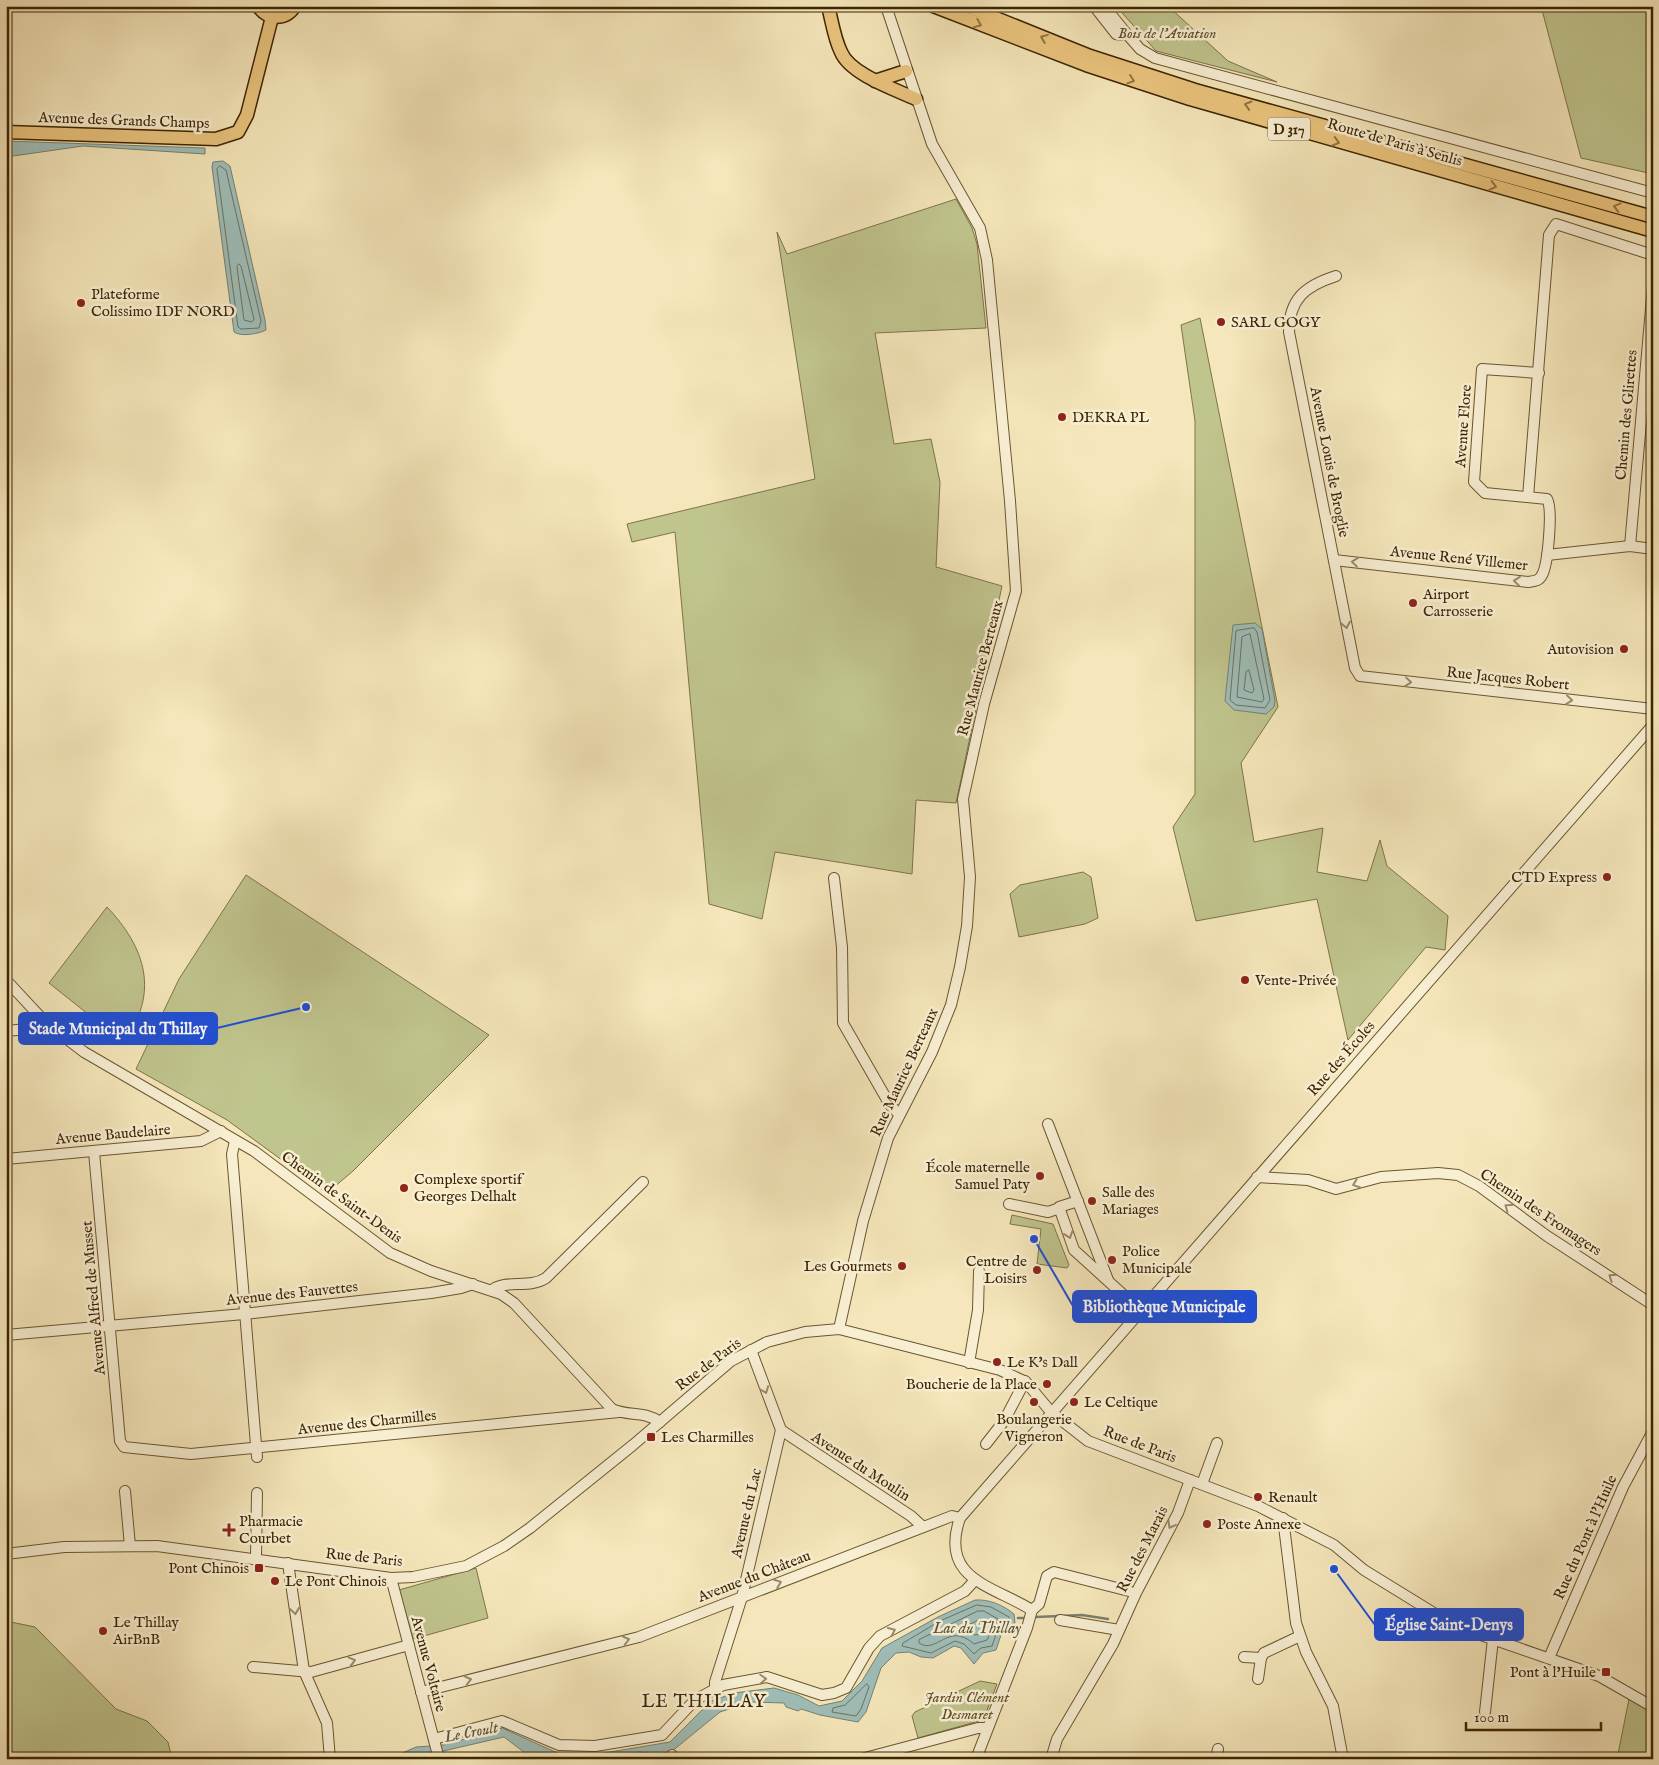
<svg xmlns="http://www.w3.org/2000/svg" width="1659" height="1765" font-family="'IM FELL English',serif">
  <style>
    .green { fill: #c0c48d; stroke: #7e7448 }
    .water { fill: #9fbeb9; stroke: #788170 }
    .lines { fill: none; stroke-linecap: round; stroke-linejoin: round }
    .shore { stroke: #6e725e; stroke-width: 1 }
    .stream { stroke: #788170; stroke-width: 2.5 }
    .minor-casing { stroke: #6b5630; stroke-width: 12 }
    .major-casing { stroke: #3d2502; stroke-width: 15 }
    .minor { stroke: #f8efd3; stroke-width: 10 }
    .major { stroke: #eac47e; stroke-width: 12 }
    .oneway { stroke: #947440 }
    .oneway2 { stroke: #9a8a6a }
    .poi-dot { fill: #8f2418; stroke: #f8efd3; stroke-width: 2 }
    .labels { text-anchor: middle; stroke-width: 5; stroke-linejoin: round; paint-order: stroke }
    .shield { fill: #f8efd3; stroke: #756241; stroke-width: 1 }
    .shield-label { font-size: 14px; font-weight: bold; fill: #3d2502 }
    .park-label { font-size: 15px; font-style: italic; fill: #5e4d25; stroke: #f8efd3 }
    .street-label { font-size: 15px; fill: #3d2502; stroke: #f8efd3 }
    .poi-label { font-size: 15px; fill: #3d2502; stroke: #f8efd3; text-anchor: start }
    .water-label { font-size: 16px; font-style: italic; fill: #5a5339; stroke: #f8efd3 }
    .quarter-label { font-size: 18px; letter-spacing: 1px; fill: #3d2502; stroke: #f8efd3 }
    .leader { fill: none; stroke: #1d4ed8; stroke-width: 2 }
    .callout-dot { fill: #1d4ed8; stroke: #f8efd3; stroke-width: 2 }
    .callout { fill: #1d4ed8; stroke: #1d4ed8; stroke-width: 2 }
    .callout-label { font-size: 16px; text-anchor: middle; font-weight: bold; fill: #fff }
  </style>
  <rect width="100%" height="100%" fill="#f5e7bb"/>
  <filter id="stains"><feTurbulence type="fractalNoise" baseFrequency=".004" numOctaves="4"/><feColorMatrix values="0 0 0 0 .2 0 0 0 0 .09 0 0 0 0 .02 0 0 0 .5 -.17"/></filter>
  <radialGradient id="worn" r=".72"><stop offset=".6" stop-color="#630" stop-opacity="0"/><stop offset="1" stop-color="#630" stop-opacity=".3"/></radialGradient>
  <!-- green -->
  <g class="green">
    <polygon points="1116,6 1168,6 1228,61 1277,82 1156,51"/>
    <polygon points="1541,6 1653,6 1653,174 1581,158"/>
    <polygon points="956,199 972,228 977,244 986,328 875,333 894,444 931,439 940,482 936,567 1002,586 956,803 916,800 912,874 775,852 762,919 709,904 675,532 632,542 627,524 815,479 777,232 787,254"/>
    <polygon points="1200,318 1278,707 1241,763 1254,842 1323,828 1317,872 1367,881 1380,840 1387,866 1448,916 1445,950 1426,947 1348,1040 1317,899 1196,921 1173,827 1195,794 1195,421 1181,325"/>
    <polygon points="1083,872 1091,877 1098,918 1085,924 1019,937 1010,894 1020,885"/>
    <polygon points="246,875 489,1035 353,1171 327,1193 227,1120 136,1069 179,979"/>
    <path d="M107,907C146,948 160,994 123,1042L49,983Z"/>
    <polygon points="1012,1215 1053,1224 1069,1265 1067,1268 1037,1264 1041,1229 1010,1224"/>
    <polygon points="476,1568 488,1618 413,1639 399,1590"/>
    <polygon points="6,1621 35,1627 116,1709 147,1721 168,1742 172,1759 6,1759"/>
    <polygon points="980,1681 997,1684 986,1713 979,1721 918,1738 912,1716 915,1712"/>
    <polygon points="1629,1699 1653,1713 1653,1759 1617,1759"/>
  </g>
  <!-- water -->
  <g class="water">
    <polygon points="6,141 205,148 205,154 83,146 6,157"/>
    <path d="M223,161L230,166L265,320L266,330C258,334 241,337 234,332L212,167L213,162Z"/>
    <polygon points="1255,623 1262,629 1275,701 1274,707 1266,714 1234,710 1225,701 1233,625"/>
    <path d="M975,1600C989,1599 1003,1605 1014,1614L1015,1623L1002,1632L996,1650L983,1653L974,1664L961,1648L954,1646L933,1658L921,1657L909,1652L896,1653L881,1668L866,1712L858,1722L820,1715L801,1709L798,1711L786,1707L784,1703L751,1702L720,1712L671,1752L659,1754L638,1752L621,1759H533L504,1737L426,1755L427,1759H389L416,1747L444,1745L502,1728L560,1754L586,1756L670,1742L711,1701L734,1693L774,1688L798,1695L819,1706L842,1701L862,1681L882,1648L938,1617Z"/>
  </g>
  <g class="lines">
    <!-- shore -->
    <g class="shore">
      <polygon points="220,166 226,170 261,321 259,328 241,329 238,327 217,169"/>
      <polygon points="239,264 241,266 254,319 252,322 244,320 237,267"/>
      <polygon points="1254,628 1257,632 1270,700 1265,708 1236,705 1230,700 1236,631"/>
      <polygon points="1250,634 1264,699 1262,702 1237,697 1242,637"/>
      <polygon points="1249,670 1254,690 1252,693 1244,690 1246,672"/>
      <polygon points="977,1605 991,1607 1009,1617 1009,1621 998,1629 992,1646 981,1648 974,1654 964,1644 955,1641 931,1653 902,1646 903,1643 940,1621"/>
      <path d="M978,1611H984L998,1619L987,1640L974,1644C948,1621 937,1655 919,1643V1640Z"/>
      <polygon points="981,1619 986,1621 981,1634 975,1635 966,1629 967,1626"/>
      <polygon points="867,1684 869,1687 861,1709 856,1716 832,1712 833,1708 845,1705"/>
    </g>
    <!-- stream -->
    <g class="stream">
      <polyline points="1036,1617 1082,1615 1108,1619"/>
      <polyline points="1018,1618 1024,1618"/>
    </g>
    <!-- minor casing -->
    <g class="minor-casing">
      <g id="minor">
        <polyline points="1094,6 1116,34 1121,35 1126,33 1104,6"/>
        <polyline points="1126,33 1140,49 1155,58 1653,193"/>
        <path d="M1336,276C1305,286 1289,299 1289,332L1355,668L1360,676L1653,709"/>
        <polyline points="1528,497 1549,235 1556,224 1653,255"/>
        <polyline points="1630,546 1653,286"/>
        <polyline points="1547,555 1630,546 1653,549"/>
        <path d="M1334,560L1528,582C1535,581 1539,581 1542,575C1548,565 1553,509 1547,499L1485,493L1474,482L1482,369L1539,373"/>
        <polyline points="834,878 842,947 843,1023 890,1105 899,1114"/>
        <path d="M6,980L46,1023L84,1052L254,1151L390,1253L431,1271L501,1294L514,1303L612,1409C630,1417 642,1410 660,1422"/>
        <polyline points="6,1031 28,1029 46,1023"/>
        <polyline points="1048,1124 1108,1280"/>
        <polyline points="235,1141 232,1154 257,1457"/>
        <polyline points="94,1152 120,1441 124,1447 191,1454 619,1412"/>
        <polyline points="6,1159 201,1141 221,1131"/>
        <polyline points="1257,1177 1308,1180 1336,1189 1381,1177 1438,1173 1458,1175 1479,1186 1547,1236 1653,1305"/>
        <polyline points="1078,1201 1059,1207 1074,1250 1140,1310"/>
        <polyline points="1009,1204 1048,1212 1060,1208"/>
        <path d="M492,1290C507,1279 529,1289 546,1278L643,1182"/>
        <polyline points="839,1329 863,1221 888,1138 932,1052 951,1005 960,967 967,926 970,877 963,799 984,704 1016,591 1010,501 987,260 980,228 932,144 886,6"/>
        <polyline points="6,1335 244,1314 431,1293 461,1288 473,1284"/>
        <polyline points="751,1350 781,1430 911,1516 923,1527"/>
        <polyline points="969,1363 978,1310 979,1271"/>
        <polyline points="986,1444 1004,1421 1025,1381"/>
        <polyline points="1202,1484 1217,1443"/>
        <polyline points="125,1491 130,1546"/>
        <polyline points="1283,1518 1296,1623 1306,1652 1333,1706 1343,1759"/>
        <polyline points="6,1554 64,1547 157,1546 391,1578 413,1577 466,1566 504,1546 530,1528 633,1445 731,1361 767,1342 805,1332 839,1329 1000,1370 1026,1382 1051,1412 1088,1441 1258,1506 1334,1545 1364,1570 1455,1626 1599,1676 1653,1707"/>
        <polyline points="256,1558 257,1493"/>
        <polyline points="288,1563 304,1671 327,1723 330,1759"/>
        <polyline points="391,1578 439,1759"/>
        <polyline points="1032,1610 1039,1604 1047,1576 1054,1572 1129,1591"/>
        <polyline points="1060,1620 1119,1630"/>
        <polyline points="1244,1657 1261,1658"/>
        <polyline points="1549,1658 1623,1487 1653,1431"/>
        <polyline points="253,1667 311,1672 409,1645"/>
        <polyline points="1258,1679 1261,1658 1264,1653 1300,1636"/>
        <polyline points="715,1688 715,1682 742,1597 781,1430"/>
        <polyline points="421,1692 639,1637 952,1516 960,1518"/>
        <polyline points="1485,1712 1493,1639"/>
        <polyline points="434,1739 502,1721 559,1745 595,1746 662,1735 695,1700 723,1685 767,1677 822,1695 834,1693 846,1688 869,1648 880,1636 965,1591 975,1580"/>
        <polyline points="672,1759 672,1755"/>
        <polyline points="861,1759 978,1728 987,1728"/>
        <path d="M976,1759L1027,1628L1032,1610C991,1585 939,1579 960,1518L1653,725"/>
        <polyline points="1051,1759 1057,1739 1113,1644 1136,1593 1178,1513 1190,1480"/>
        <polyline points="1216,1759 1218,1749"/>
      </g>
    </g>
    <!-- major casing -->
    <g class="major-casing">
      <g id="major">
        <path d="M258,6C268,21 286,20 295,6"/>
        <path d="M828,6C832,21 834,38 841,52C850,74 894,89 916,99"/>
        <polyline points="933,6 1086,65 1190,99 1653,231"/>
        <polyline points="966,6 1090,56 1195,90 1653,217"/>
        <polyline points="875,81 906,71"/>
        <polyline points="6,132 216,139 238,132 247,115 272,17"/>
      </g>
    </g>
    <!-- minor -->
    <use href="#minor" class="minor"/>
    <!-- major -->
    <use href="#major" class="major"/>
  </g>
  <!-- one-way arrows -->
  <defs><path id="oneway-chevron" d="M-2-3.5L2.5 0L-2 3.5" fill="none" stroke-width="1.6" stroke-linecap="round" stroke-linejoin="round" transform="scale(1.25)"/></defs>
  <g class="oneway">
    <use href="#oneway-chevron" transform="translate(978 24) rotate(22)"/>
    <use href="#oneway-chevron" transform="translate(1044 38) rotate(-158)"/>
    <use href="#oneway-chevron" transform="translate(1131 80) rotate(19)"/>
    <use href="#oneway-chevron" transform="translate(1248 105) rotate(-164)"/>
    <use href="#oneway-chevron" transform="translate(1336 142) rotate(16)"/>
    <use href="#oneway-chevron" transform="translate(1493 186) rotate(15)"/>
    <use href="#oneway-chevron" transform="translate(1617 207) rotate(-165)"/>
  </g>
  <g class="oneway2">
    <use href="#oneway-chevron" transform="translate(1355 562) rotate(-174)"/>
    <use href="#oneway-chevron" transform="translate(1517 581) rotate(-174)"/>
    <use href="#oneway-chevron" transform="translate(1346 625) rotate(79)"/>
    <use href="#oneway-chevron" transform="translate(1408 682) rotate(6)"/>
    <use href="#oneway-chevron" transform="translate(1569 700) rotate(6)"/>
    <use href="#oneway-chevron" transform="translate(1356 1184) rotate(159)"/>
    <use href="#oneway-chevron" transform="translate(1508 1207) rotate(-144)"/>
    <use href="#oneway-chevron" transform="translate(1069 1235) rotate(71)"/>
    <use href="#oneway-chevron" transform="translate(1612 1277) rotate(-146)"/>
    <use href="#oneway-chevron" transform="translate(765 1390) rotate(69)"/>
    <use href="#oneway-chevron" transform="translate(1171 1525) rotate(119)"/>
    <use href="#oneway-chevron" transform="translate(778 1583) rotate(-21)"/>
    <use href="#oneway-chevron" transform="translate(295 1611) rotate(82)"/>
    <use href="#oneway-chevron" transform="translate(892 1631) rotate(-25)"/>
    <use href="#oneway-chevron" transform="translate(626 1640) rotate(-14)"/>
    <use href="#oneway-chevron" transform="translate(352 1661) rotate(-15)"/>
    <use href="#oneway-chevron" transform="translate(763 1679) rotate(-3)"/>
    <use href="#oneway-chevron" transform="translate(468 1680) rotate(-14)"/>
  </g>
  <!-- markers -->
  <g class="poi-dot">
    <circle cx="81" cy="303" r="5"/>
    <circle cx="1221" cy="322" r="5"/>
    <circle cx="1062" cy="417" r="5"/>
    <circle cx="1413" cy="603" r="5"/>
    <circle cx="1624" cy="649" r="5"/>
    <circle cx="1607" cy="877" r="5"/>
    <circle cx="1245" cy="980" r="5"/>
    <circle cx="1040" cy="1176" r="5"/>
    <circle cx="404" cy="1188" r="5"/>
    <circle cx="1092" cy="1201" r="5"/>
    <circle cx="1112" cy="1260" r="5"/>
    <circle cx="902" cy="1266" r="5"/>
    <circle cx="1037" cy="1270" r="5"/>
    <circle cx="997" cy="1362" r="5"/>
    <circle cx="1047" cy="1384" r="5"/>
    <circle cx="1034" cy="1402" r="5"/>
    <circle cx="1074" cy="1402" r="5"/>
    <rect x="646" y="1432" width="10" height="10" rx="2.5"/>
    <circle cx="1258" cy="1497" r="5"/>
    <circle cx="1207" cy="1524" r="5"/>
    <path d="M226.5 1522.5h5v5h5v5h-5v5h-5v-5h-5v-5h5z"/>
    <rect x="254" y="1563" width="10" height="10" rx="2.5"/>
    <circle cx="275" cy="1581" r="5"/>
    <circle cx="103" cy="1631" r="5"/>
    <rect x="1601" y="1667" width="10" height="10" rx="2.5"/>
  </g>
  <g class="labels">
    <!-- shield labels -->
    <rect class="shield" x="1268" y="117.5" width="42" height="23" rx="4"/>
    <g class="shield-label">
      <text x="1289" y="134">D 317</text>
    </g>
    <!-- park labels -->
    <g class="park-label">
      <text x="1167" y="38">Bois de l'Aviation</text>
      <text x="967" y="1702">Jardin Clément<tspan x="967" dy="17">Desmaret</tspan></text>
    </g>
    <!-- street labels -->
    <g class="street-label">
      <text transform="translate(124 120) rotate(2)" y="5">Avenue des Grands Champs</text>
      <text transform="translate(1395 142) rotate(16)" y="5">Route de Paris à Senlis</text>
      <text transform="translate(1626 415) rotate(-85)" y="5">Chemin des Glirettes</text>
      <text transform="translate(1463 426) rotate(-86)" y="5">Avenue Flore</text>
      <text transform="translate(1330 462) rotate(79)" y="5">Avenue Louis de Broglie</text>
      <text transform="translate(1459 558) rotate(6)" y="5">Avenue René Villemer</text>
      <text transform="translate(980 668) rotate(-75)" y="5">Rue Maurice Berteaux</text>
      <text transform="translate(1508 678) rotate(6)" y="5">Rue Jacques Robert</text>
      <text transform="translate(1341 1058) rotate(-49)" y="5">Rue des Écoles</text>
      <text transform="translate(904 1072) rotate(-65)" y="5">Rue Maurice Berteaux</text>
      <text transform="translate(113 1134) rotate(-5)" y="5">Avenue Baudelaire</text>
      <text transform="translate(342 1197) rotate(36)" y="5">Chemin de Saint-Denis</text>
      <text transform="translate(1541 1212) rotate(34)" y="5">Chemin des Fromagers</text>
      <text transform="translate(292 1293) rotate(-6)" y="5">Avenue des Fauvettes</text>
      <text transform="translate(93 1298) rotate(-95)" y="5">Avenue Alfred de Musset</text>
      <text transform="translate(708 1364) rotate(-37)" y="5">Rue de Paris</text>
      <text transform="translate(367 1422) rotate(-6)" y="5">Avenue des Charmilles</text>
      <text transform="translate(1140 1444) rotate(21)" y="5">Rue de Paris</text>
      <text transform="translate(861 1466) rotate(33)" y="5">Avenue du Moulin</text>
      <text transform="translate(746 1513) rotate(-77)" y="5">Avenue du Lac</text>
      <text transform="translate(1585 1537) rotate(-66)" y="5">Rue du Pont à l'Huile</text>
      <text transform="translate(1142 1549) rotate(-63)" y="5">Rue des Marais</text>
      <text transform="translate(364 1557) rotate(6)" y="5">Rue de Paris</text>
      <text transform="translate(754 1576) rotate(-21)" y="5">Avenue du Château</text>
      <text transform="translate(429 1664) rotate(75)" y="5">Avenue Voltaire</text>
    </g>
    <!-- poi labels -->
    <g class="poi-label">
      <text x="91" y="299">Plateforme<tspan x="91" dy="17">Colissimo IDF NORD</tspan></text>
      <text x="1231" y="327">SARL GOGY</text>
      <text x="1072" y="422">DEKRA PL</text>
      <text x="1423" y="599">Airport<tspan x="1423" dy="17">Carrosserie</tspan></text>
      <text x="1614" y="654" text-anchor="end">Autovision</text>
      <text x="1597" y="882" text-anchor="end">CTD Express</text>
      <text x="1255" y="985">Vente-Privée</text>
      <text x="1030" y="1172" text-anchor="end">École maternelle<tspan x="1030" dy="17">Samuel Paty</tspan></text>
      <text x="414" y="1184">Complexe sportif<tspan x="414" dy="17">Georges Delhalt</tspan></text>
      <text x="1102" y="1197">Salle des<tspan x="1102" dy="17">Mariages</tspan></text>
      <text x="1122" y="1256">Police<tspan x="1122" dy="17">Municipale</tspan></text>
      <text x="1027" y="1266" text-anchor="end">Centre de<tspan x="1027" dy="17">Loisirs</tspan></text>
      <text x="892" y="1271" text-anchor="end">Les Gourmets</text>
      <text x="1007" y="1367">Le K's Dall</text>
      <text x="1037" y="1389" text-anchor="end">Boucherie de la Place</text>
      <text x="1084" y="1407">Le Celtique</text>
      <text x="1034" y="1424" text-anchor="middle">Boulangerie<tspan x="1034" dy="17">Vigneron</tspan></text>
      <text x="661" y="1442">Les Charmilles</text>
      <text x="1268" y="1502">Renault</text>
      <text x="239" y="1526">Pharmacie<tspan x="239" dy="17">Courbet</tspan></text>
      <text x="1217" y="1529">Poste Annexe</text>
      <text x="249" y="1573" text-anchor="end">Pont Chinois</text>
      <text x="285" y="1586">Le Pont Chinois</text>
      <text x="113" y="1627">Le Thillay<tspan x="113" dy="17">AirBnB</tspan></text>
      <text x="1596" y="1677" text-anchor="end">Pont à l'Huile</text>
    </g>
    <!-- water labels -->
    <g class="water-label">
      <text x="977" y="1633">Lac du Thillay</text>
      <text transform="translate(471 1731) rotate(-11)" y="6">Le Croult</text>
    </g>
    <!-- quarter labels -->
    <g class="quarter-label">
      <text x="704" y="1707">LE THILLAY</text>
    </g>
  </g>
  <!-- callouts -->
  <path class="leader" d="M306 1007L217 1028M1034 1239L1073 1306M1334 1569L1375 1625"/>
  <g class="callout-dot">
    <circle cx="306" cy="1007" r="5"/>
    <circle cx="1034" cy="1239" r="5"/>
    <circle cx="1334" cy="1569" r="5"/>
  </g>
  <g class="callout">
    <rect x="19" y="1013" width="198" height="31" rx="5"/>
    <rect x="1073" y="1291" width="183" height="31" rx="5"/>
    <rect x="1375" y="1609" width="148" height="31" rx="5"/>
  </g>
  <g class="callout-label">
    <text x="118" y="1034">Stade Municipal du Thillay</text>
    <text x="1164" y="1312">Bibliothèque Municipale</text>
    <text x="1449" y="1630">Église Saint-Denys</text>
  </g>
  <!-- margin -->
  <rect width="1659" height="1765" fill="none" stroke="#f5e7bb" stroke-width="25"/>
  <rect x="8" y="8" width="1644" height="1750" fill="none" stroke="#3d2502" stroke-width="2.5"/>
  <rect x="12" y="12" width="1634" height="1740" fill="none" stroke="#3d2502"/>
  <!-- scale -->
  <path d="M1466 1722v8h135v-8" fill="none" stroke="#3d2502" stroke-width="2.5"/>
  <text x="1474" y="1722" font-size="15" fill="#3d2502" stroke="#f8efd3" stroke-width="4" paint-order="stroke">100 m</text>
  <rect width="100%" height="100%" filter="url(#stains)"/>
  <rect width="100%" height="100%" fill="url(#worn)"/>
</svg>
